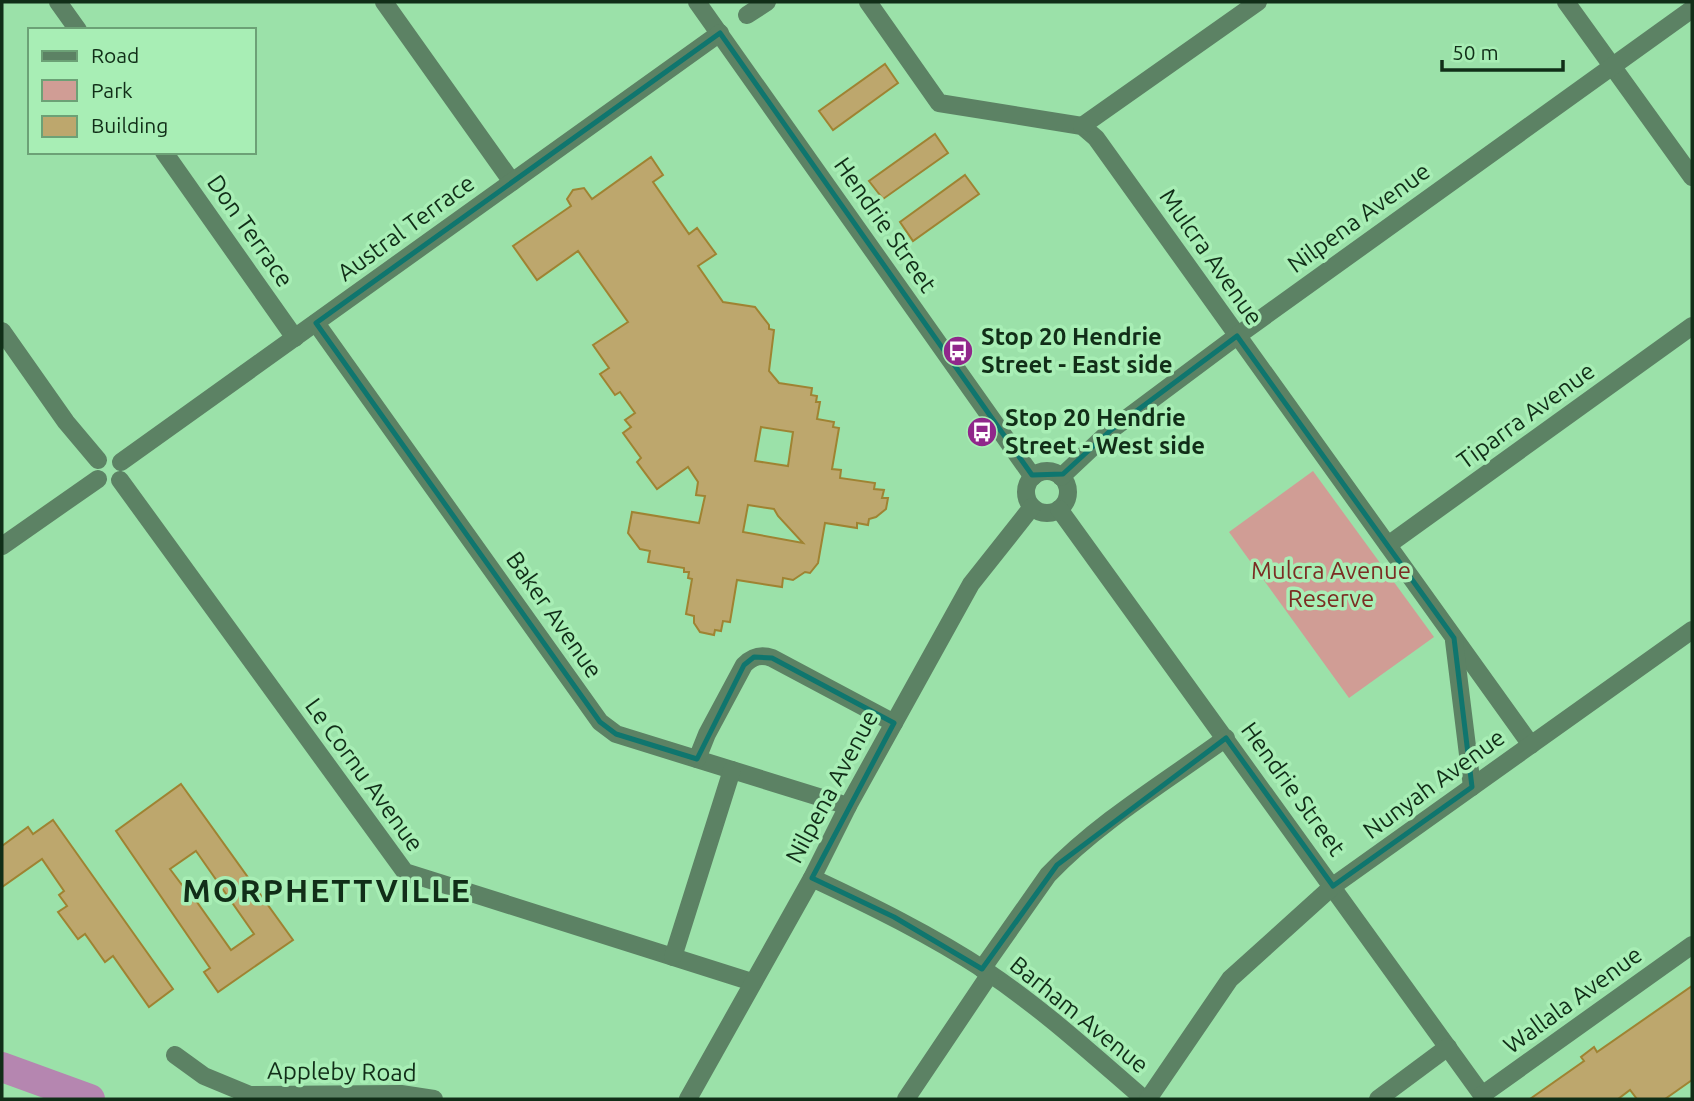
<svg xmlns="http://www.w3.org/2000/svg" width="1694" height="1101" font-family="Ubuntu,sans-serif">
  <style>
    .green { fill: #d09d95 }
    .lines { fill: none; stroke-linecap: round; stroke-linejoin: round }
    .river { stroke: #b586b0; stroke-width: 30 }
    .building { fill: #bda76d; stroke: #9f8332; stroke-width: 2; fill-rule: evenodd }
    .minor { stroke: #5c8264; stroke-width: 18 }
    .marked { fill: none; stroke: #0f766e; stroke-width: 5; stroke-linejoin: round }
    .labels { text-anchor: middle; stroke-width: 7; stroke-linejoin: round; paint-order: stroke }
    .street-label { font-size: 24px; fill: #112e18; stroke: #a8eeb5 }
    .poi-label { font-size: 24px; font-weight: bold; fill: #112e18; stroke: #a8eeb5; text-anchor: start }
    .park-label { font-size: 24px; fill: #7b2d23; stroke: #a8eeb5 }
    .district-label { font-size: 32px; font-weight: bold; letter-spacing: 2px; fill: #112e18; stroke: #a8eeb5 }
  </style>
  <rect width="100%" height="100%" fill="#9be1a9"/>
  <!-- green -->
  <polygon class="green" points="1313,471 1434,637 1349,698 1229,532"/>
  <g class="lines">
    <!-- river -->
    <polyline class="river" points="2,1067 90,1099"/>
  </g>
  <!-- building -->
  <g class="building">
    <polygon points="885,64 898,83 833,130 819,111"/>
    <polygon points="935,134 948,153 883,199 869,181"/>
    <path d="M651,157L663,175L653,182L689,234L697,228L716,254L698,266L723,302L755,307L769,325V329L774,330L769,371L779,383L812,388L811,395L817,396L816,402H820L817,419L834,422L833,427L839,428L832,469L841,470L840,478L875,483L874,489L884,490L882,498H888L886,509L876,517L869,519L868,525L857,523V528L825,523L818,563L810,573L805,572L793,580L783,578L782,587L737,580L730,622L723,621L721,631L715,630L714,635L700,632L694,623V616L686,614L692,579L688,578L689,572H684V568L648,562L650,551L640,549L628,533L632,512L699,523L705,496L696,495L698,482L688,467L657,489L637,462L641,458L623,433L631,427L625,420L635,413L620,392L615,395L600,374L609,368L593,345L628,322L578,251L537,280L513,246L571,206L567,199L573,190L584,188L592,199ZM761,427L793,432L788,466L755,461ZM748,505L774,509L778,516L803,543L743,532Z"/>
    <polygon points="965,175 979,194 913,241 900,222"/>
    <path d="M181,784L293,940L218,992L204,972L210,968L116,831ZM196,851L254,934L231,950L187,888L185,889L170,869Z"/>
    <polygon points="53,820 173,989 149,1007 113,956 105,962 85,934 78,939 58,912 67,906 59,895 64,891 42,859 2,887 2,846 28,827 33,834"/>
    <polygon points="1692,986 1692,1080 1665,1099 1637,1099 1630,1090 1618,1099 1530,1099 1584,1061 1581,1057 1594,1047 1597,1052"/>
  </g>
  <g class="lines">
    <!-- minor -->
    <g class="minor">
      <polyline points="58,2 78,30"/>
      <polyline points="384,2 512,182"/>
      <polyline points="697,2 1033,477"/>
      <polyline points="868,2 939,103 1082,126 1096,138 1531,745"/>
      <polyline points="1566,2 1692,177"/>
      <polyline points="747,15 767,2"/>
      <polyline points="1082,126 1258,2"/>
      <polyline points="164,152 295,338"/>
      <polyline points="316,323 600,722 616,734 848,806"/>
      <polyline points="2,331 66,422 98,460"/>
      <polyline points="121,462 720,33"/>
      <circle cx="1047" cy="492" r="21"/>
      <polyline points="1061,477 1111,430 1237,336 1692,9"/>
      <polyline points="120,480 405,872 752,982"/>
      <polyline points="1059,509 1485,1099"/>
      <polyline points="1388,545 1692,326"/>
      <polyline points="2,546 98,479"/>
      <polyline points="1454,641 1472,787"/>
      <path d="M697,759L707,734L744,665C753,656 761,654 772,658L894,723"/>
      <path d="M812,878C872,906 931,935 986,971C1043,1009 1093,1055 1144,1099"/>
      <polyline points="673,957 732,770"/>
      <path d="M982,969L1048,875C1097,823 1168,780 1226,738"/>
      <polyline points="175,1055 204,1076 250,1095 401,1094 434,1099"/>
      <polyline points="1482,1095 1692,945"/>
      <polyline points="688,1099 812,878 848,806 971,584 1032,507"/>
      <polyline points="906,1099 990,974"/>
      <polyline points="1148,1099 1230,979 1333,886 1692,630"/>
      <polyline points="1378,1099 1448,1047"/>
    </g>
  </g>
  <!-- marked area -->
  <path class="marked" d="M720,33L1032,475L1063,474L1111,430L1237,336L1454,638L1472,787L1333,886L1226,738L1057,865L982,969L894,917L812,878L894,723L772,658L754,657L744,665L697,759L616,734L600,722L316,323Z"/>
  <!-- icons -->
  <defs>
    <g id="bus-disc" transform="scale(1.575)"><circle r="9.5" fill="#90278b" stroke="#a8eeb5"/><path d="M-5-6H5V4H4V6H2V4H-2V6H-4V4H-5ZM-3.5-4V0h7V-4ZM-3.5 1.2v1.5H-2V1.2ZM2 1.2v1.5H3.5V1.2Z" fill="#fff"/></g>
  </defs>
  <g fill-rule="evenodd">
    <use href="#bus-disc" x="958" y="351"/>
    <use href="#bus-disc" x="982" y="432"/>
  </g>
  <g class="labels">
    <!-- street labels -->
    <g class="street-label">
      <text transform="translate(1359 218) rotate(-36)" y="8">Nilpena Avenue</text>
      <text transform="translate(885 225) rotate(55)" y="8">Hendrie Street</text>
      <text transform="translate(406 228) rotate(-36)" y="8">Austral Terrace</text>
      <text transform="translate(250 231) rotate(55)" y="8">Don Terrace</text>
      <text transform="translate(1211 257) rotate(55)" y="8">Mulcra Avenue</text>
      <text transform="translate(1526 416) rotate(-36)" y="8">Tiparra Avenue</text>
      <text transform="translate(554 615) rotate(55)" y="8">Baker Avenue</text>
      <text transform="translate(364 775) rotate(54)" y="8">Le Cornu Avenue</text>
      <text transform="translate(1434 784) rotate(-36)" y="8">Nunyah Avenue</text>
      <text transform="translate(832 787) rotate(-62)" y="8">Nilpena Avenue</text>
      <text transform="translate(1293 789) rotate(54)" y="8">Hendrie Street</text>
      <text transform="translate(1573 1000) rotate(-36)" y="8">Wallala Avenue</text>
      <text transform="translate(1079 1015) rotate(39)" y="8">Barham Avenue</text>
      <text transform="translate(342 1072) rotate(1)" y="8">Appleby Road</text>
    </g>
    <!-- poi labels -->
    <g class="poi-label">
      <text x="981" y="345">Stop 20 Hendrie<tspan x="981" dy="28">Street - East side</tspan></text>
      <text x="1005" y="426">Stop 20 Hendrie<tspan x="1005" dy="28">Street - West side</tspan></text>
    </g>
    <!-- park labels -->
    <g class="park-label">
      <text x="1331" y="579">Mulcra Avenue<tspan x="1331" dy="28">Reserve</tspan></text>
    </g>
    <!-- district labels -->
    <g class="district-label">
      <text x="327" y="902">MORPHETTVILLE</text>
    </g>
  </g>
  <!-- border -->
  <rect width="1694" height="1101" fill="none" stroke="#112e18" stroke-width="7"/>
  <!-- legend -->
  <rect x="28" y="28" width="228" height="126" fill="#a8eeb5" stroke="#6ca176" stroke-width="2"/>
  <rect x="42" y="51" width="35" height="10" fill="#5c8264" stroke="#6ca176" stroke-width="2"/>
  <text x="91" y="63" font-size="21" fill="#112e18">Road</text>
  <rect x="42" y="80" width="35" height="21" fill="#d09d95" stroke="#6ca176" stroke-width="2"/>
  <text x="91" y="98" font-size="21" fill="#112e18">Park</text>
  <rect x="42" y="116" width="35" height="21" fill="#bda76d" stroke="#6ca176" stroke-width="2"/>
  <text x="91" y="133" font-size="21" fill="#112e18">Building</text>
  <!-- scale -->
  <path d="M1442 60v10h121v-10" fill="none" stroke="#112e18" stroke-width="3.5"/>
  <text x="1452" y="60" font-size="21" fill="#112e18" stroke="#a8eeb5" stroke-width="5" paint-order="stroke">50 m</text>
</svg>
